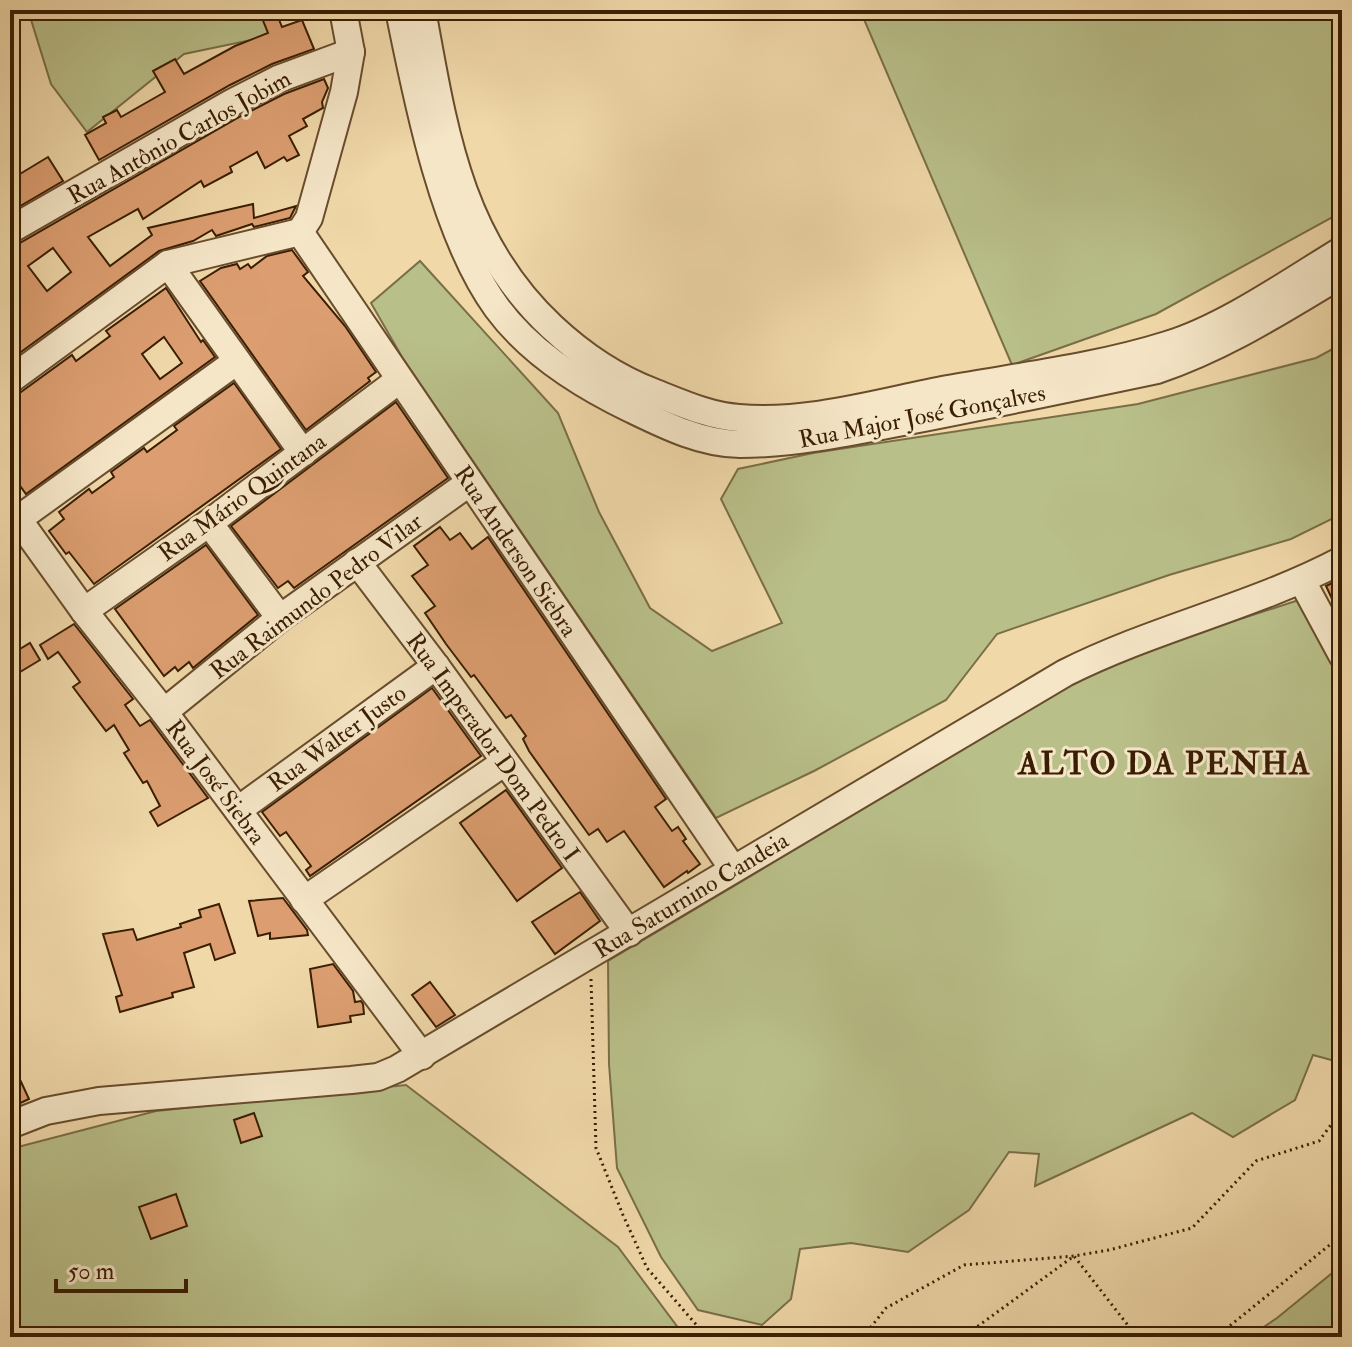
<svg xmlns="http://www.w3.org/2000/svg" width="1352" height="1347" font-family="'IM FELL Double Pica',serif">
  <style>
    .green { fill: #b9bf89; stroke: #7a6e46; stroke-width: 2 }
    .building { fill: #dc9e70; stroke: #3a1e03; stroke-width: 2; fill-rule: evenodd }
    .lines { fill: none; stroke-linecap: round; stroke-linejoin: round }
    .minor-casing { stroke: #684c2c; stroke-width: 30 }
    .path { stroke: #3a1e03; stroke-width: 3; stroke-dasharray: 2 4; stroke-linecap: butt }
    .minor { stroke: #f5e6c7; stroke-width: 26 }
    .labels { text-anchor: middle; stroke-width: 6; stroke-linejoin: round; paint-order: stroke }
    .street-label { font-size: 24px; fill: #3a1e03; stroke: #f5e6c7 }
    .district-label { font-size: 32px; font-weight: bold; letter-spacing: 2px; fill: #3a1e03; stroke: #f5e6c7 }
  </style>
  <rect width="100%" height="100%" fill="#f0d8a9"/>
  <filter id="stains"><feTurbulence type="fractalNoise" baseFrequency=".0025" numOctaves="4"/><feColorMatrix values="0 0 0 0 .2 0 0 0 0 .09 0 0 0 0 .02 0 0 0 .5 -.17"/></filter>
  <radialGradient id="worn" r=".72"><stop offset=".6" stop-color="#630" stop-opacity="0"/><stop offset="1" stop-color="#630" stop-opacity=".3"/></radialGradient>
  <!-- green -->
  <g class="green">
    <polygon points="28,10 267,10 275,35 184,54 87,132 51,84"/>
    <polygon points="860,10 1342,10 1342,212 1156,314 1012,365"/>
    <polygon points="420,261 558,413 599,512 650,608 712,651 782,623 721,499 738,469 813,453 1138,404 1316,358 1342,344 1342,514 1291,539 1169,575 997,634 946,700 814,771 716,818 402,357 371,303"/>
    <polygon points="1302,599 1342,678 1342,1063 1313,1055 1295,1100 1233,1137 1192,1113 1035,1186 1039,1154 1009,1152 969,1210 908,1252 851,1243 800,1249 791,1299 762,1325 698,1310 661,1257 617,1168 609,1064 608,961 1113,660"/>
    <polygon points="406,1085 618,1247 685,1337 10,1337 10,1149 156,1111"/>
    <polygon points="1342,1265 1342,1337 1249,1337 1277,1318"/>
  </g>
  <!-- building -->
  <g class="building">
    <polygon points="276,12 282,27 302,20 314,49 272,64 230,85 99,160 85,135 106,123 103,117 117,110 121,117 165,92 153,71 175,59 184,74 235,46 268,33 262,18"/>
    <path d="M324,79L328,88L322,102L323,108L303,119L307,126L289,136L299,155L287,161L284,157L265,168L257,152L230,167L232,172L204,187L201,181L143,219L138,209L88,237L110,266L152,235L148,228L253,204L254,218L296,206L290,218L254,227L252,224L216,236L212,230L193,241L159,251L10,360V246L18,244L241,116L284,94ZM53,248L71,272L47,291L28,266Z"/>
    <polygon points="48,157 63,181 10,212 10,180"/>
    <polygon points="292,250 308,272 303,276 345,326 376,372 368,378 370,381 306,430 200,281 221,268 237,264 240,269 248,264 251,268 267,256"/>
    <path d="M166,288L201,342L203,340L215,357L26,494L10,472V400L72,355L76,361L110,336L106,331ZM164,337L182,363L160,379L142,354Z"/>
    <polygon points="234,383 281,449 94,584 69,552 66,554 49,531 64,519 59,512 89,489 92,493 114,477 111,472 144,448 147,452 177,430 174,426"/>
    <polygon points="396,402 448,478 294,588 288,581 278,588 231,526"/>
    <polygon points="440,527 450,540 460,533 472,549 488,537 666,799 655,807 672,831 678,827 686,839 683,841 700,864 688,873 687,871 664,887 624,831 607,842 598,829 589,835 529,751 523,739 526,736 511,715 506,718 474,675 471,677 446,644 425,613 435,606 412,576 428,565 414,546"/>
    <polygon points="206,545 258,615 193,668 189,662 178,671 175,667 164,676 115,609"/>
    <polygon points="1342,578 1342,620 1326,586"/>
    <polygon points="74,624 133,699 125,705 140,726 150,720 208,798 158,826 150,812 160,806 147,781 143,783 124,753 129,750 114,725 106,731 73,687 80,682 58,652 48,659 40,645"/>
    <polygon points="30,643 40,660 10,678 10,655"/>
    <polygon points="432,688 481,756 310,876 306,870 311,866 286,832 280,836 262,812"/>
    <polygon points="506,790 562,868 517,901 460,823"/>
    <polygon points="580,892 600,921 555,954 532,922"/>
    <polygon points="283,898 307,930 308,935 270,939 270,933 258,936 249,901"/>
    <polygon points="219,904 235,953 215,960 210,944 184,953 194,987 172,993 173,997 120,1012 116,997 122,995 103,934 133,929 137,940 181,927 180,924 201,917 199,910"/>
    <polygon points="333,964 353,991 355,1002 361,1001 363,1004 364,1014 350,1016 351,1022 318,1027 310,969"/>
    <polygon points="430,982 455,1015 436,1027 412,995"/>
    <polygon points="10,1058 29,1099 10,1108"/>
    <polygon points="254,1113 262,1136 241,1143 234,1120"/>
    <polygon points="176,1194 187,1226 151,1239 139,1207"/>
  </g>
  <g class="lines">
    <!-- minor casing -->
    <g class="minor-casing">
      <g id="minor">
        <path d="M399,10C417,99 443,234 497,308C530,353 581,385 631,409C664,425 702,444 740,444C798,444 856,431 913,420C995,404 1076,387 1157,370C1225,347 1280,311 1342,274"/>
        <path d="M422,10C444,130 459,240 552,327C583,356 614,377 653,392C681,403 709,416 739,418C809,424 880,402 948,389C1021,376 1097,367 1167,345C1224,328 1291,281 1342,250"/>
        <polyline points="10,230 233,102 278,79 351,52"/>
        <polyline points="300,232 733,869"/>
        <polyline points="168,264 303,453"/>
        <polyline points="10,380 168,264 300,232 309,218 344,92 351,52 343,10"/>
        <polyline points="10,508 84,611 164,712 422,1056"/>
        <polyline points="17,520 237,361"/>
        <polyline points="209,523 280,618"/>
        <polyline points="357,562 436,666 629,933"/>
        <polyline points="1302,581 1342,655"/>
        <polyline points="84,611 209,523 399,380"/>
        <polyline points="164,712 280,618 469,483"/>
        <polyline points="238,810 436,666"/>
        <polyline points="304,900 505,762"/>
        <path d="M10,1125L46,1111L99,1101L351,1080L378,1077L397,1069L1065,673C1154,628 1253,607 1342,560"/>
      </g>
    </g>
    <!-- path -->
    <g class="path">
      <polyline points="591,979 596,1148 623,1215 647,1268 707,1337"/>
      <polyline points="863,1337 886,1308 964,1265 1074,1256 1109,1250 1192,1228 1256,1161 1319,1141 1342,1110"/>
      <polyline points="963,1337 1074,1256 1137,1337"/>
      <polyline points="1216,1337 1342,1235"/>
    </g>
    <!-- minor -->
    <use href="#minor" class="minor"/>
  </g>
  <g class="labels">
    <!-- street labels -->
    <g class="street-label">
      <text transform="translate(179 137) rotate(-29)" y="8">Rua Antônio Carlos Jobim</text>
      <text transform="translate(922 416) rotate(-11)" y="8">Rua Major José Gonçalves</text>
      <text transform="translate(242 497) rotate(-36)" y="8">Rua Mário Quintana</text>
      <text transform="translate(516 551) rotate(56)" y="8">Rua Anderson Siebra</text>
      <text transform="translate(316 596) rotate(-37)" y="8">Rua Raimundo Pedro Vilar</text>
      <text transform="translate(337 738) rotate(-36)" y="8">Rua Walter Justo</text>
      <text transform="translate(493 747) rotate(54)" y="8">Rua Imperador Dom Pedro I</text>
      <text transform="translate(216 782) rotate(53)" y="8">Rua José Siebra</text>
      <text transform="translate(691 895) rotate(-31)" y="8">Rua Saturnino Candeia</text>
    </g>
    <!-- district labels -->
    <g class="district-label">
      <text x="1165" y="774">ALTO DA PENHA</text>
    </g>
  </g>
  <!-- margin -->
  <rect width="1352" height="1347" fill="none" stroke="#f0d8a9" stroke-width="40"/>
  <rect x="12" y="12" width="1328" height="1323" fill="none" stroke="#3a1e03" stroke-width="4"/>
  <rect x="20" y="20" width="1312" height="1307" fill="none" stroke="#3a1e03" stroke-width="2"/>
  <!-- scale -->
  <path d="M56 1279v12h130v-12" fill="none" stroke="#3a1e03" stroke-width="4"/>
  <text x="68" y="1279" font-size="24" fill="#3a1e03" stroke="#f5e6c7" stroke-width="6" paint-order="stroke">50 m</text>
  <rect width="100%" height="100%" filter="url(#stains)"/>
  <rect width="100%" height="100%" fill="url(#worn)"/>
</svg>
